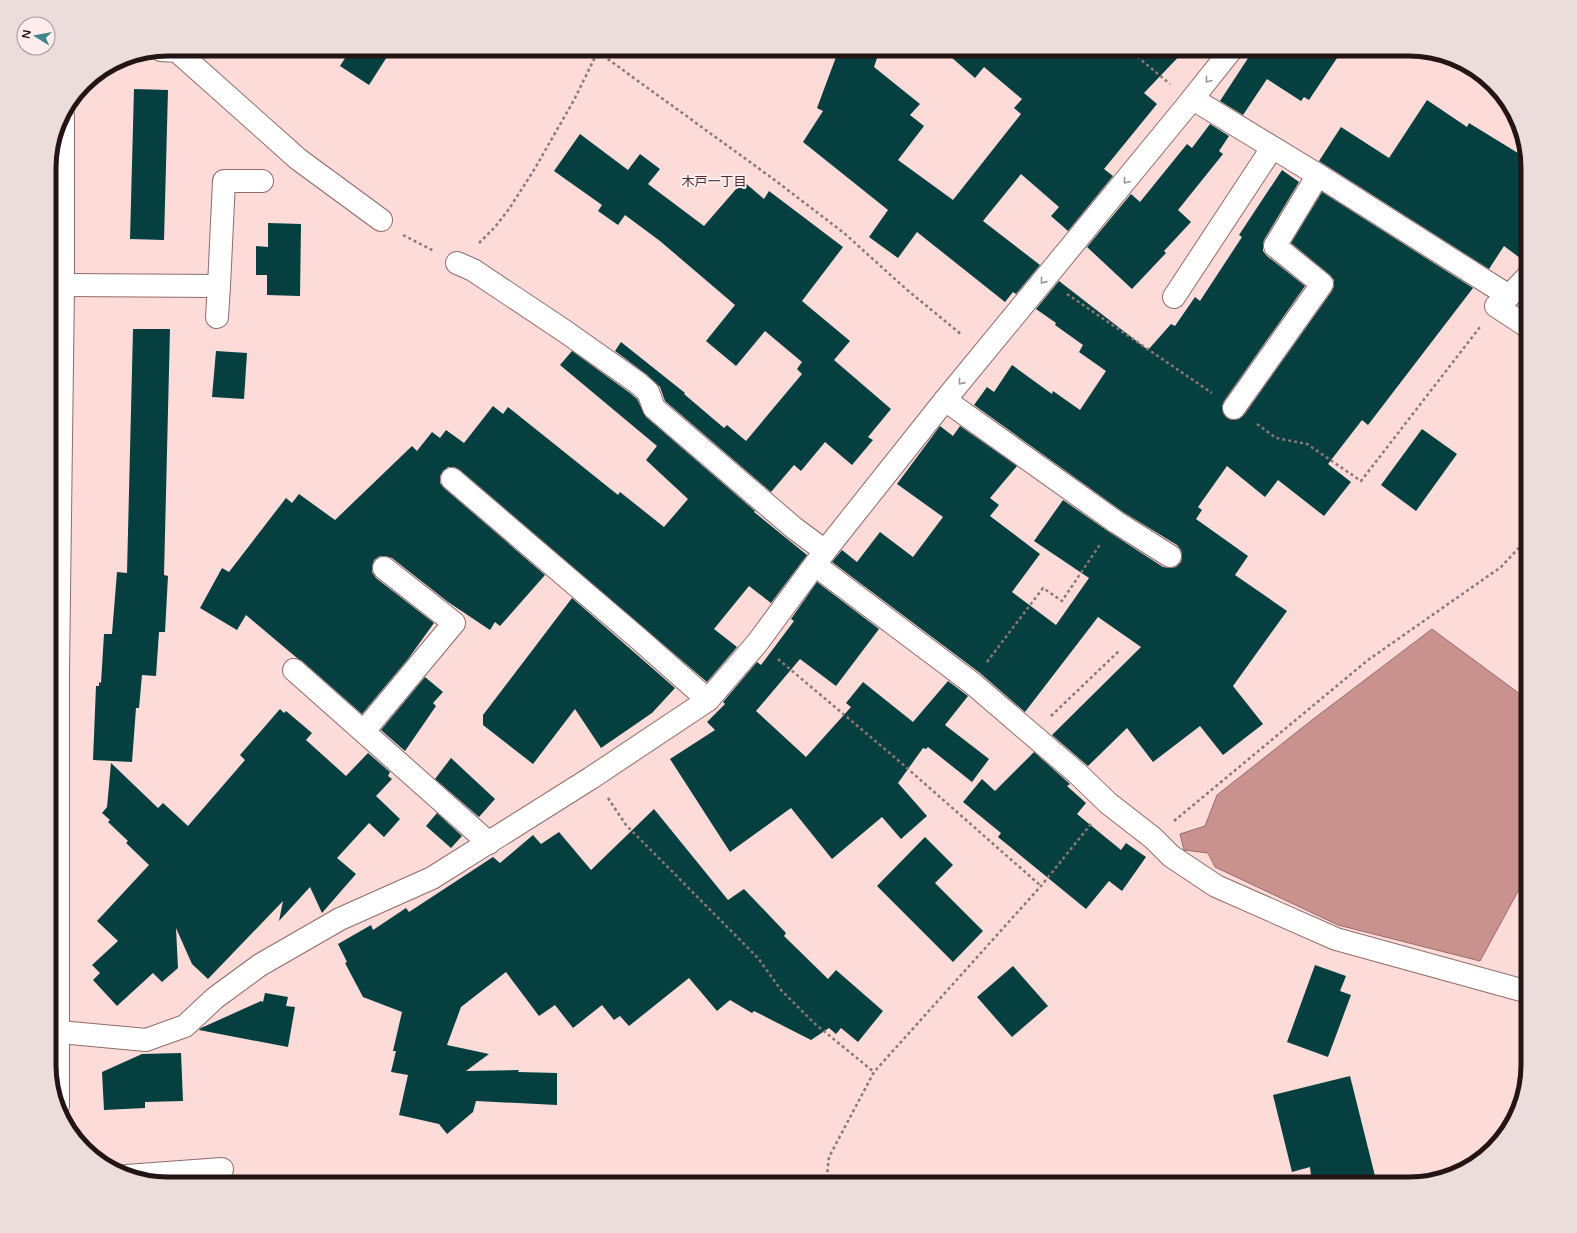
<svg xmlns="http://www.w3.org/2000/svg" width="1577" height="1233" font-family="'Varela Round','Noto Sans JP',sans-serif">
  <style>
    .water { fill: #ca928e; stroke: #986c69 }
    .building { fill: #053f40 }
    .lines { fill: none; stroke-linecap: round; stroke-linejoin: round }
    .minor-casing { stroke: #8f6c69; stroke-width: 24 }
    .path { stroke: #8e7675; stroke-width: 2.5; stroke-dasharray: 3 3; stroke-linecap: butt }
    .minor { stroke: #fff; stroke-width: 22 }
    .oneway { stroke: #9c9695 }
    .labels { text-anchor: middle; stroke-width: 4; stroke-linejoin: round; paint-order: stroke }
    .neighbourhood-label { font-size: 13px; fill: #4e2f2e; stroke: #feedec }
    .rim { fill: none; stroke: #231514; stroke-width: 5 }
  </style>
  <rect width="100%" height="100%" fill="#fcdbd9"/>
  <!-- water -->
  <polygon class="water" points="1432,629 1528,700 1528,873 1480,961 1338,925 1215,867 1208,853 1184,850 1180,834 1205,826 1217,795 1312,720"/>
  <!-- building -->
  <g class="building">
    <polygon points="351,49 392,49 369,85 340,66"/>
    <polygon points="839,49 880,49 874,67 920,104 910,115 924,126 898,160 953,200 1021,114 1014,108 1022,99 984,67 975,78 942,49 1186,49 1144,93 1157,104 1104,169 1113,176 1068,231 1051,216 1059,207 1021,174 983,221 1040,265 1016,294 1013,292 1005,302 917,232 898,258 869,237 888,210 803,142 823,111 817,108"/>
    <polygon points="1254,49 1343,49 1309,100 1304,97 1301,101 1267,79 1243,115 1220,101"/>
    <polygon points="134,89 168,90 164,240 130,239"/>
    <polygon points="1427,100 1467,127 1469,123 1526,158 1528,168 1528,264 1504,246 1489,269 1319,161 1341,127 1389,158"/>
    <polygon points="1210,124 1229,136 1219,151 1223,154 1178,210 1191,222 1164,251 1166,253 1132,289 1087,247 1131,194 1140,202 1187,144 1192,148"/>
    <polygon points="580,134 628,170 640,154 660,169 648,184 704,226 743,181 764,199 769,191 843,247 802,301 850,341 834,360 891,409 868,437 873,440 852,465 825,442 801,471 794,465 771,492 665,401 660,387 646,374 615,351 621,342 685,393 684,394 724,428 727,425 746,441 802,374 797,369 802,362 765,331 736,366 706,341 735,305 660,241 625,215 618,225 598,211 602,205 554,171"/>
    <polygon points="1282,170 1299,182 1264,240 1263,245 1263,251 1267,256 1305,286 1224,401 1222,406 1223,413 1227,418 1232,420 1239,419 1244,415 1332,291 1334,286 1334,280 1330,275 1291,243 1322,192 1473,288 1368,425 1362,420 1328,464 1351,482 1324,516 1278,480 1265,497 1227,466 1198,507 1202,510 1196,519 1248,556 1235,575 1287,611 1233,686 1263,724 1223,755 1200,726 1153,762 1127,728 1088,766 1052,735 1141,647 1098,617 1025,712 980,673 832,562 842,550 857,562 880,532 913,557 943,517 897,484 940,426 953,436 960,426 1017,466 990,498 999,505 990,516 1040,554 1012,592 1056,625 1089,578 1034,541 1063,500 1109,532 1163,567 1170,568 1176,567 1181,562 1182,556 1181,550 1177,545 1123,512 974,405 987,387 994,392 1012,365 1052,394 1053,391 1080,410 1106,371 1079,352 1083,345 1055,325 1056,323 1036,309 1059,281 1148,350 1171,324 1175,326 1195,297 1200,301 1242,237 1239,235"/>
    <polygon points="268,223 301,224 300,296 267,295 267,275 256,275 256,246 268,247"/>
    <polygon points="133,329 170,329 164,575 168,576 165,632 159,632 156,676 142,675 139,708 136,708 132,762 93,760 96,686 99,686 99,682 101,683 104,634 112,634 117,572 127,573"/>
    <polygon points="216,351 247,353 244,399 212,397"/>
    <polygon points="572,351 630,393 637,399 646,417 755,511 754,512 807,555 771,603 749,586 714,629 737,647 707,682 460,470 454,467 448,467 443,471 440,476 440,483 444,488 545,575 500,626 495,622 490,630 448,602 392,558 385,556 380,556 374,560 372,567 372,572 376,578 434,623 408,659 362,714 302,661 297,658 246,615 237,630 200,608 222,568 229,572 286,498 292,503 299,494 335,520 412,446 417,451 432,432 440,438 446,430 464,443 493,406 503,414 508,407 618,495 620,492 664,527 688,499 646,460 657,446 560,365"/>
    <polygon points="1422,429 1457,454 1416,511 1381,485"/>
    <polygon points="817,582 879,629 836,686 800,659 756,711 806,757 851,707 846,703 863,682 913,722 948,681 968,696 945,725 989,759 972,782 928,747 926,749 923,748 898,783 927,816 901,839 882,817 832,859 791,808 730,852 670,759 715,730 707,722 725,704 723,702 757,662 761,665 794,621 791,619"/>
    <polygon points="572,598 675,688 652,713 601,748 575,709 533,764 483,725 483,715"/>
    <polygon points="425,677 443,692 433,703 436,706 405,751 381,730"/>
    <polygon points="280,709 284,713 286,711 312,733 306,740 346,776 368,753 390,772 388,776 392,779 376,796 400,819 384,837 369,823 337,858 356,874 322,913 310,887 279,921 283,901 208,979 192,964 176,928 178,968 162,982 153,973 117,1006 93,980 100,973 92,965 118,941 97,921 149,865 126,843 128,841 108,822 110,820 102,813 107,807 111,763 158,808 163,803 188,826 245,760 240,755"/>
    <polygon points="1034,752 1070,784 1067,786 1086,803 1077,814 1121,850 1126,843 1146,857 1122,891 1109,881 1086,909 998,837 1001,833 963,802 982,779 995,791"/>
    <polygon points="451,758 495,799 479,817 435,779"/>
    <polygon points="654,809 728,900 744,889 786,933 784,936 828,979 836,970 883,1011 858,1042 841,1028 836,1034 829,1028 811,1040 754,1011 752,1013 730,1000 717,1011 689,978 629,1026 620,1016 614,1020 602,1005 573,1028 555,1005 539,1016 506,972 461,1007 447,1045 489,1054 466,1071 519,1070 518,1072 557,1073 557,1105 476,1101 473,1112 447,1134 439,1124 399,1115 408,1075 391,1072 396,1051 393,1051 402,1012 363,997 345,963 347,962 338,944 371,925 373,930 406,908 409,912 493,857 500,863 533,835 541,844 559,832 591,870"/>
    <polygon points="437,813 462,836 451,848 426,826"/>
    <polygon points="925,837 953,865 935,883 983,931 953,962 877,886"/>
    <polygon points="1315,965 1346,976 1340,991 1351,995 1328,1057 1287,1042"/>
    <polygon points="1013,966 1048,1006 1012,1037 977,997"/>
    <polygon points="265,993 288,997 286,1006 295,1007 288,1047 199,1030 201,1028 261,1001 263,1002"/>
    <polygon points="181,1053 183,1101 145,1102 145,1108 104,1110 102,1072 142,1054"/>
    <polygon points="1350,1076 1377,1184 1312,1184 1310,1167 1292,1172 1273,1095"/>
  </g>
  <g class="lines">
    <!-- minor casing -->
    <g class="minor-casing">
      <g id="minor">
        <polyline points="161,50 177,51 298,159 381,220"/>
        <polyline points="1193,99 1318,175 1509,296"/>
        <polyline points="457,263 473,270 566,332 638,383 648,392 654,408 794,528 825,551"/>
        <polyline points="1528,276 1509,296 1496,306 1528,327"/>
        <polyline points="63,285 219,286 224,181 262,181"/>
        <polyline points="1174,297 1272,148"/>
        <polyline points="217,317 219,286"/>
        <polyline points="945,400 1116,522 1170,556"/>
        <polyline points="1234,408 1322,284 1275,246 1318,175"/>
        <polyline points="452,479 639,639 708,700"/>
        <polyline points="815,565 972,683 1077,773 1108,803 1153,838 1171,856 1216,886 1336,939 1528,992"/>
        <polyline points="294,670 489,843"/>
        <polyline points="364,731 454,623 384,568"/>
        <polyline points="49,1031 146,1040 185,1026 215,998 260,965 340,919 432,878 591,778 708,700 758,642 825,551 945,400 1185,108 1232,49"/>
        <polyline points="58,1106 58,671 63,285 63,116"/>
        <polyline points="126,1176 222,1169"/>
      </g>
    </g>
    <!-- path -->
    <g class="path">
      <polyline points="1128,49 1170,84"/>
      <polyline points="598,52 772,178 844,233 906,289 962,335"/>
      <polyline points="403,235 434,251"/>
      <polyline points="479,243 495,227 509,209 534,170 574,100 599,49"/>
      <polyline points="1067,294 1212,393"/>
      <polyline points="1257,424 1276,438 1307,444 1361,481 1480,327"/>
      <polyline points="778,659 899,761 1041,886"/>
      <polyline points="987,662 1043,588 1062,601 1101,543"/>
      <polyline points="1051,716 1120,650"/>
      <polyline points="608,798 626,825 758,958 781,990 814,1023 874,1072"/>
      <polyline points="1174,821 1368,660 1501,567 1528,538"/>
      <polyline points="826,1184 829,1157 874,1072 1041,886 1091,824"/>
    </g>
    <!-- minor -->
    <use href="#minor" class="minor"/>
  </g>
  <!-- one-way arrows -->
  <defs><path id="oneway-chevron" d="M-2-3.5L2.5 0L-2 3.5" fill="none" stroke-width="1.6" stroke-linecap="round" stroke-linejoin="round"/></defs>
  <g class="oneway">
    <use href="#oneway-chevron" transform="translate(1208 80) rotate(128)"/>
    <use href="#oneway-chevron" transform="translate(1126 181) rotate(129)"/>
    <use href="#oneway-chevron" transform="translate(1043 281) rotate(129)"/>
    <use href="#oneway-chevron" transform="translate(961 382) rotate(129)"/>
  </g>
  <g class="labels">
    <!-- neighbourhood labels -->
    <g class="neighbourhood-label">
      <text x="714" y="186">木戸一丁目</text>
    </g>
  </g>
  <!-- crop -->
  <path d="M0 0H1577V1233H0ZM168 56H1409A112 112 0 0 1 1521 168V1065A112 112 0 0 1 1409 1177H168A112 112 0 0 1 56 1065V168A112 112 0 0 1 168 56Z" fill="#ecdcdb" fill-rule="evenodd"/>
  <path class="rim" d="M168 56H1409A112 112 0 0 1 1521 168V1065A112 112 0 0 1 1409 1177H168A112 112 0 0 1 56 1065V168A112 112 0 0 1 168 56Z"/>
  <!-- north arrow -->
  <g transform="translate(36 36) rotate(281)"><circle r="19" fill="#feedec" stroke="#a69796"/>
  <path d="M0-3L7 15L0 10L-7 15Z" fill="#3f8789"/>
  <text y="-6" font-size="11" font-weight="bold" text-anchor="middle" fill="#231514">N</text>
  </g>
</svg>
